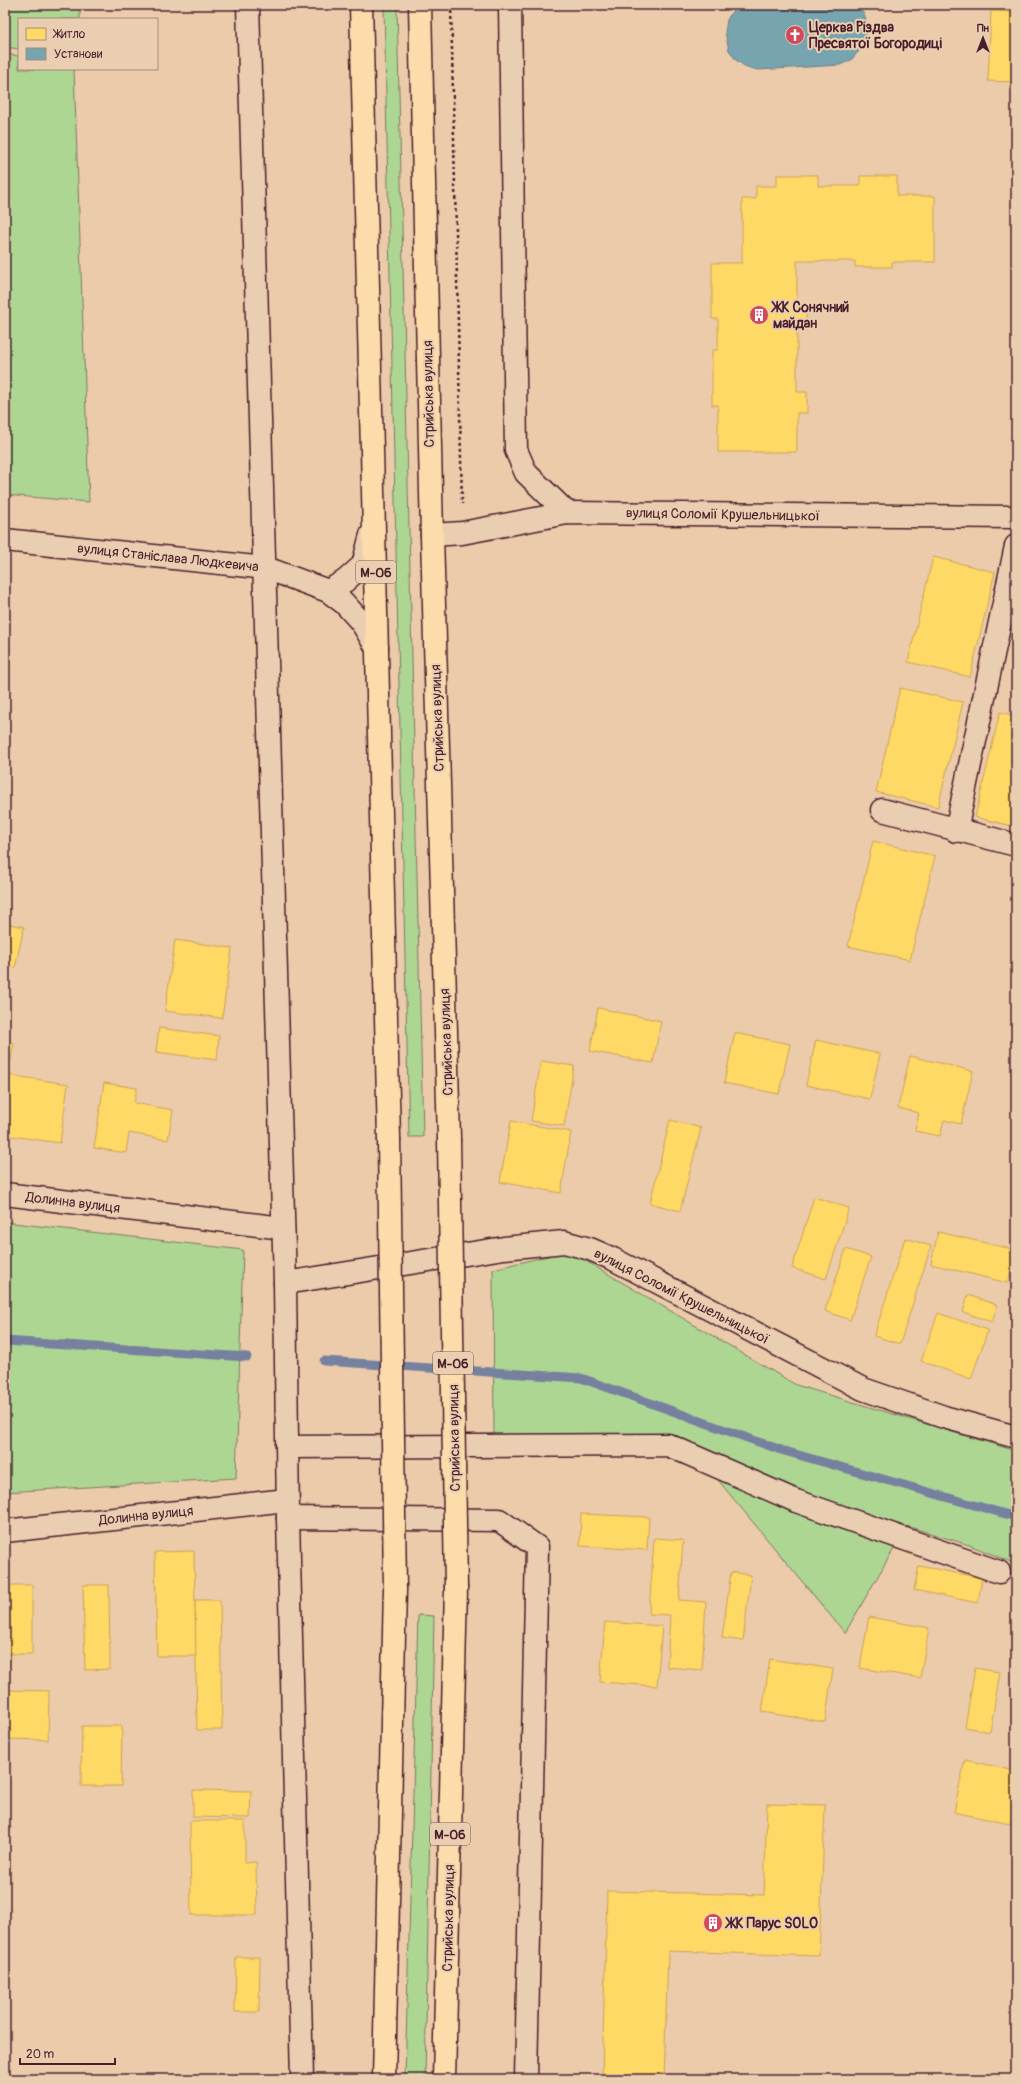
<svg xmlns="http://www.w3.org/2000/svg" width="1021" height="2084" font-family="Pangolin,sans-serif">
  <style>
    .green { fill: #add693; stroke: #7c7a5f }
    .homes { fill: #ffd966; stroke: #c9a154 }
    .public { fill: #76a5af; stroke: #697d87 }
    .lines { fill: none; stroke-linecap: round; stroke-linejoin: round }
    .stream { stroke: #76809f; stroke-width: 9 }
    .minor-casing { stroke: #4a1f2b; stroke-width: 25 }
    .highway-casing { stroke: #4a1f2b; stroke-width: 25 }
    .path { stroke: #4a1f2b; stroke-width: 2.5; stroke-dasharray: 3 3; stroke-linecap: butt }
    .minor { stroke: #eaceb1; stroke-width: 22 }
    .highway { stroke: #fddcac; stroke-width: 22 }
    .highway-bridge-casing { stroke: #4a1f2b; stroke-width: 25; stroke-linecap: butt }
    .highway-bridge { stroke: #fddcac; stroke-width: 22 }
    .labels { text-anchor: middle; stroke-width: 4; stroke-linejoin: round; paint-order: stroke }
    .shield { fill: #eaceb1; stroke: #7a5453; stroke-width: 1 }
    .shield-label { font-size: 13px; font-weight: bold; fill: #4a1f2b }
    .poi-label { font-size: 14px; font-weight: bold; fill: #4a1f2b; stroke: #eaceb1; text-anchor: start }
    .street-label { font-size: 14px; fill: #4a1f2b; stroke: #eaceb1 }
  </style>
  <rect width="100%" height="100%" fill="#eccbab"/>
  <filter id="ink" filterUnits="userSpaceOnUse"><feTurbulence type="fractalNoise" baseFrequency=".025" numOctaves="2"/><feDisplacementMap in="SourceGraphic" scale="8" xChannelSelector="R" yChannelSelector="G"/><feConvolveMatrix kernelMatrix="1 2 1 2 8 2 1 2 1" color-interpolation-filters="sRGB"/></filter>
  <g filter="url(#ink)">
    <!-- green -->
    <g class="green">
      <polygon points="5,5 80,5 80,19 19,19 19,49 5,47"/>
      <polygon points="384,5 397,5 423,1137 409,1137"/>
      <polygon points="5,54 19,56 19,69 74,69 89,502 5,495"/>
      <polygon points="5,1222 243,1250 236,1478 5,1492"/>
      <polygon points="569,1251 796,1385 1016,1451 1016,1564 969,1545 907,1526 845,1633 698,1456 494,1445 493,1269"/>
      <polygon points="418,1615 434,1616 425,2079 405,2079"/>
    </g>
    <!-- homes -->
    <g class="homes">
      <polygon points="991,11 1016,12 1016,82 988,81"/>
      <polygon points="777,175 818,175 818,186 860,186 860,176 897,176 897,196 935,196 935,262 892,262 892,267 855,267 855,261 797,261 797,310 806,310 806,331 797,331 797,392 807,392 807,413 797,413 797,452 718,452 718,405 712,405 712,350 718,350 718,319 712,319 712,263 742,263 742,199 756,199 756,186 777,186"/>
      <polygon points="933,557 995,572 970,677 908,662"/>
      <polygon points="900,688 963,702 938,807 876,792"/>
      <polygon points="1000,712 1016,716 1016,827 975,817"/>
      <polygon points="873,841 935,856 910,960 848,946"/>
      <polygon points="5,923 24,927 15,968 5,966"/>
      <polygon points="175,940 232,948 222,1018 165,1011"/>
      <polygon points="598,1008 661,1021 653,1063 590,1051"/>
      <polygon points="159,1028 219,1036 217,1060 156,1052"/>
      <polygon points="735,1033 790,1044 779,1094 724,1083"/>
      <polygon points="816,1040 880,1054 870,1099 806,1085"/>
      <polygon points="5,1042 14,1043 9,1070 5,1069"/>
      <polygon points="910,1056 973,1071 961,1124 944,1120 940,1136 915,1131 919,1113 898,1108"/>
      <polygon points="541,1061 574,1066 564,1126 531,1121"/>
      <polygon points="8,1075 68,1084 60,1143 5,1135 5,1098"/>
      <polygon points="104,1083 137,1088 134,1103 173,1110 168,1140 129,1133 126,1153 94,1148"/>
      <polygon points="670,1120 701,1128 680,1211 650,1203"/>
      <polygon points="511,1121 571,1132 561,1193 500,1182"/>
      <polygon points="814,1197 849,1208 826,1279 792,1268"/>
      <polygon points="938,1232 1016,1250 1008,1283 931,1264"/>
      <polygon points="905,1238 931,1246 900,1344 874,1336"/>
      <polygon points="846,1249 871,1257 850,1320 825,1311"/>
      <polygon points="968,1295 997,1305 992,1322 963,1312"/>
      <polygon points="938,1313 988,1330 971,1379 921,1361"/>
      <polygon points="581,1514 649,1517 647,1550 580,1546"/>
      <polygon points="654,1538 683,1540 679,1600 706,1602 702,1670 667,1667 670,1615 649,1614"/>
      <polygon points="194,1551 196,1656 157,1656 155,1552"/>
      <polygon points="919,1566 982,1578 978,1603 914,1590"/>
      <polygon points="731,1572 751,1575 743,1641 722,1638"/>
      <rect x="5" y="1585" width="27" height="69"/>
      <polygon points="83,1585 109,1585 110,1669 85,1670"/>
      <polygon points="195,1600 220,1600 222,1730 197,1730"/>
      <polygon points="869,1617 929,1628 920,1678 860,1668"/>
      <polygon points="605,1622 662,1626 657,1686 600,1682"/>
      <polygon points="770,1659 833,1669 825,1722 762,1712"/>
      <polygon points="975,1668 1000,1672 990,1732 965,1727"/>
      <polygon points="5,1690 49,1691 48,1740 5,1739"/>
      <polygon points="82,1726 122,1726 121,1786 81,1786"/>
      <polygon points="965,1760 1016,1771 1016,1797 1010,1824 954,1812"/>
      <polygon points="193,1790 251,1791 250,1818 193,1817"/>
      <polygon points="767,1804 825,1805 819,1956 668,1951 664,2079 602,2079 607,1891 764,1895"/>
      <polygon points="190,1821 245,1821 245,1863 256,1862 257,1915 191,1915"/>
      <polygon points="236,1957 260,1957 259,2012 235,2012"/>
      <polygon points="141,2076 167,2079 140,2079"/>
    </g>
    <!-- public -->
    <polygon class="public" points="736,5 858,5 865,16 867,29 865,41 859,51 851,60 840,65 758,70 746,67 736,60 729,50 725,32 727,20"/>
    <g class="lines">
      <!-- stream -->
      <g class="stream">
        <polyline points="5,1341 247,1357"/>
        <polyline points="324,1361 581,1378 781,1450 1016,1517"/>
      </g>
      <!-- minor casing -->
      <g class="minor-casing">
        <g id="minor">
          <polyline points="248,5 285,1283 288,1518 302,2079"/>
          <polyline points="510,5 516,450 526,473 567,513"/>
          <polyline points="432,535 462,533 567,513 1016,517"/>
          <polyline points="5,540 266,568 328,591 344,603 362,623 377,648"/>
          <polyline points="328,591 345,581 363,565 371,535"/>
          <polyline points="882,810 1016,845"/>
          <polyline points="956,831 1016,546"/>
          <polyline points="5,1194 283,1228"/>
          <polyline points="285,1283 504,1248 564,1242 590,1249 613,1259 863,1389 944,1417 1016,1437"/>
          <polyline points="287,1447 668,1445 796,1501 999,1572"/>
          <polyline points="288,1518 499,1520 537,1547 526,2079"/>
          <polyline points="5,1531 287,1500"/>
        </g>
      </g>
      <!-- highway casing -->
      <g class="highway-casing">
        <g id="highway">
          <polyline points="361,5 389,1139"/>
          <polyline points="420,5 432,535 449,1139"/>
          <polyline points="384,2079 395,1589"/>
          <polyline points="444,2079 456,1588"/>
        </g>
      </g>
      <!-- path -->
      <polyline class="path" points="451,5 462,504"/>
      <!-- minor -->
      <use href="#minor" class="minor"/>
      <!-- highway -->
      <use href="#highway" class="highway"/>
      <!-- highway-bridge casing -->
      <g class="highway-bridge-casing">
        <g id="highway-bridge">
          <polyline points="389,1139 395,1589"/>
          <polyline points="449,1139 456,1588"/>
        </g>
      </g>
      <!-- highway-bridge -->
      <use href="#highway-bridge" class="highway-bridge"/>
    </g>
  </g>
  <!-- icons -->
  <defs>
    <g id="church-disc" transform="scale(1)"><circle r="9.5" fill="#d1495b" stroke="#eaceb1"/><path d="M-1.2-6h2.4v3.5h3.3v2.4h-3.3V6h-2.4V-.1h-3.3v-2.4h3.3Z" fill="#fff"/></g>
    <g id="building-disc" transform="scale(1)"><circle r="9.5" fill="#d1495b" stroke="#eaceb1"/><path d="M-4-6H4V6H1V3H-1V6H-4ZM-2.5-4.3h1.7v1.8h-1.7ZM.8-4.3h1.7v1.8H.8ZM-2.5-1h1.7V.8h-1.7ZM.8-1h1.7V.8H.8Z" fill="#fff"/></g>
  </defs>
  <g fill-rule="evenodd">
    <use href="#church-disc" x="795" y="35"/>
    <use href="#building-disc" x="759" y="315"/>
    <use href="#building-disc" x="713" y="1923"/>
  </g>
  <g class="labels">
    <!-- shield labels -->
    <g class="shield">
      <rect x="356" y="561" width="40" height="22" rx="3"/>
      <rect x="433" y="1352" width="40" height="22" rx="3"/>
      <rect x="430" y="1823" width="40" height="22" rx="3"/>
    </g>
    <g class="shield-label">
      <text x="376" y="577">М-06</text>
      <text x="453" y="1368">М-06</text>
      <text x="450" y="1839">М-06</text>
    </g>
    <!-- poi labels -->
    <g class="poi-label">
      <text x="809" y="32">Церква Різдва<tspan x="809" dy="16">Пресвятої Богородиці</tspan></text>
      <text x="773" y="312">ЖК Сонячний<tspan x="773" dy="16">майдан</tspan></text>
      <text x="727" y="1928">ЖК Парус SOLO</text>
    </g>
    <!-- street labels -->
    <g class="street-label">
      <text transform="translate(428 394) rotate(-91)" y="5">Стрийська вулиця</text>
      <text transform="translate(723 514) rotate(1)" y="5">вулиця Соломії Крушельницької</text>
      <text transform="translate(168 557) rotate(6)" y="5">вулиця Станіслава Людкевича</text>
      <text transform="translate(437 718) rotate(-92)" y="5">Стрийська вулиця</text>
      <text transform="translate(446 1042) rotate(-92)" y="5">Стрийська вулиця</text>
      <text transform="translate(73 1202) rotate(7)" y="5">Долинна вулиця</text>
      <text transform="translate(682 1296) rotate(27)" y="5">вулиця Соломії Крушельницької</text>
      <text transform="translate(454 1438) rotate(-91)" y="5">Стрийська вулиця</text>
      <text transform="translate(146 1515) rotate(-6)" y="5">Долинна вулиця</text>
      <text transform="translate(448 1918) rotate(-89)" y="5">Стрийська вулиця</text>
    </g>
  </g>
  <!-- margin -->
  <rect width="1021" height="2084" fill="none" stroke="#eaceb1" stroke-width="20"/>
  <rect x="10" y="10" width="1001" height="2064" fill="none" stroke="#4a1f2b" stroke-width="1.5" filter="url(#ink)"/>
  <!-- legend -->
  <rect x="18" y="18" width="140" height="52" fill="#eaceb1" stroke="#aa887b"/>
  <rect x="26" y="28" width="20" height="12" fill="#ffd966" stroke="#aa887b"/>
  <text x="54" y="38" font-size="12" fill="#4a1f2b">Житло</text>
  <rect x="26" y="48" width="20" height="12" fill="#76a5af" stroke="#aa887b"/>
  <text x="54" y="58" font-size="12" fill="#4a1f2b">Установи</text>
  <!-- north arrow -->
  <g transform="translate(983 38)" stroke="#eaceb1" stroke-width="3" paint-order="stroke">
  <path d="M0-3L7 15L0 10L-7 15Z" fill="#4a1f2b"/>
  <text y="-6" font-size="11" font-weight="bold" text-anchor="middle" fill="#4a1f2b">Пн</text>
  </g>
  <!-- scale -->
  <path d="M20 2058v6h95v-6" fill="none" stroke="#4a1f2b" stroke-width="2"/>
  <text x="26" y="2058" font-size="12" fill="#4a1f2b" stroke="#eaceb1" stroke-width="3" paint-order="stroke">20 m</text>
</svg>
